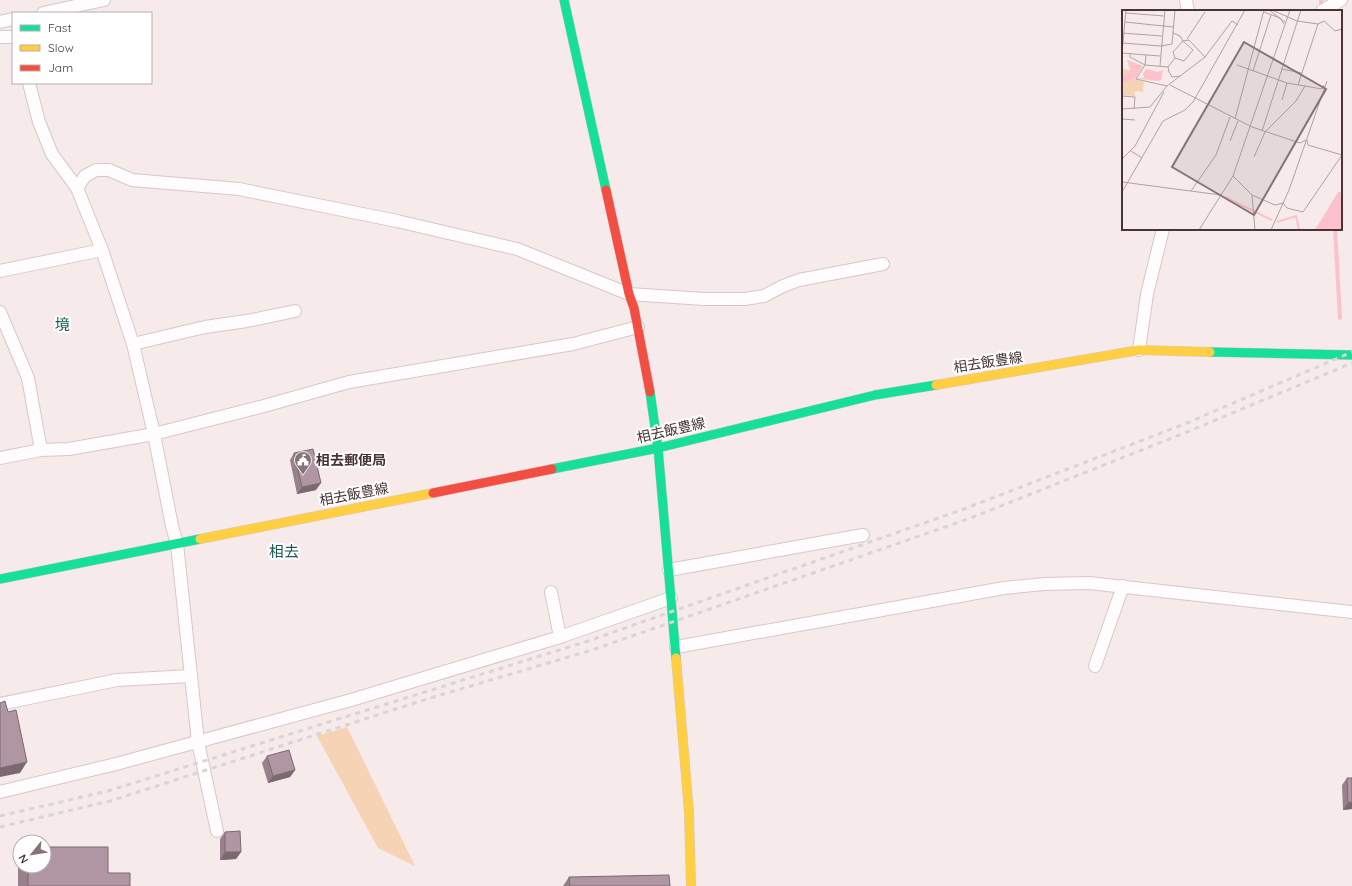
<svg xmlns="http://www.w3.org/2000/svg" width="1352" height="886" font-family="Quicksand,'Noto Sans JP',sans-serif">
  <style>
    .green { fill: #f6d3b4 }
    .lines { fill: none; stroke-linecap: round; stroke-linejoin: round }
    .stream { stroke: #fcc1cb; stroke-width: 4 }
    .street-casing { stroke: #d8c7c9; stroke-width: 14 }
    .fast-casing { stroke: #d8c7c9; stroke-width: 10 }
    .slow-casing { stroke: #d8c7c9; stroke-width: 10 }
    .jam-casing { stroke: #d8c7c9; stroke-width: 10 }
    .street { stroke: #fefcfc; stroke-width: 12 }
    .fast { stroke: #16e098; stroke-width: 9 }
    .slow { stroke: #ffcf43; stroke-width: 9 }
    .jam { stroke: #f24e42; stroke-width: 9 }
    .rail { stroke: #d9d5d5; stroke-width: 3; stroke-dasharray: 5 5; stroke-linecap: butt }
    .wall { fill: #97818b }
    .shaded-wall { fill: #7b6971 }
    .building { fill: #b096a2; stroke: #7b6971 }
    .labels { text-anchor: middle; stroke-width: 4; stroke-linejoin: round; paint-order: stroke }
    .street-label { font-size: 14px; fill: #493336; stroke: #fff }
    .poi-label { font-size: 14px; font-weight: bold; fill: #493336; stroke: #fff; text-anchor: start }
    .neighbourhood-label { font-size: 15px; fill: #1e5854; stroke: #fff }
    .inset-river { fill: none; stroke: #fcc1cb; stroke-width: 2 }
    .inset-road { fill: none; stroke: #b1a1a3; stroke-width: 1 }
    .view { fill: #867375; fill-opacity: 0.15; stroke: #867375; stroke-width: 2 }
    .inset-edge { fill: none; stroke: #493336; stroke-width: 2 }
  </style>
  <rect width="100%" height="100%" fill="#f6eaeb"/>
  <!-- green -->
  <polygon class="green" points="347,727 415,866 378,848 317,736"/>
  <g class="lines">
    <!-- stream -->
    <g class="stream">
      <polyline points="1321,0 1322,9"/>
      <polyline points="1335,229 1340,318"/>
    </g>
    <!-- street casing -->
    <g class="street-casing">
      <g id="street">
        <polyline points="1186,0 1188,11"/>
        <polyline points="1322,11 1341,0"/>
        <polyline points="43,13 104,0"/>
        <polyline points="0,22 13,19"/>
        <polyline points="0,37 13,37"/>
        <polyline points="29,83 39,122 52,154 77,188 102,250 133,344 154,434 172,526 177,544 198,742 217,831"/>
        <polyline points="77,188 85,176 96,170 109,170 132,180 239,189 397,221 517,249 629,294 704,299 745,299 764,296 783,286 799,280 883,264"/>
        <polyline points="0,271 102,250"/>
        <polyline points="0,312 28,378 41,450"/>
        <polyline points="133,344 205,327 247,321 295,311"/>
        <polyline points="1139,350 1147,294 1163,229"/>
        <polyline points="0,458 41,450 69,449 154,434 264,406 349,382 573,344 638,327"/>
        <polyline points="669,570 863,535"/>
        <polyline points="551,592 560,637"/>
        <polyline points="676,647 1004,588 1044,584 1089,583 1352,612"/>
        <polyline points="1095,666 1123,586"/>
        <polyline points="0,704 117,680 191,676"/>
        <polyline points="0,792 116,764 351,700 560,637 671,598"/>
      </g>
    </g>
    <!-- fast casing -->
    <g class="fast-casing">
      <g id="fast">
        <polyline points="564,0 606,190"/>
        <polyline points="1210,352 1352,355"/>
        <polyline points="650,392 658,448 676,658"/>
        <polyline points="552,469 658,448 875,395 936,385"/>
        <polyline points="0,579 200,539"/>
      </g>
    </g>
    <!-- slow casing -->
    <g class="slow-casing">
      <g id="slow">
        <polyline points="936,385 1139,350 1210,352"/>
        <polyline points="200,539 433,493"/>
        <polyline points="676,658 689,812 691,886"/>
      </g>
    </g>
    <!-- jam casing -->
    <g class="jam-casing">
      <g id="jam">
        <polyline points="606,190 629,294 634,308 650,392"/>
        <polyline points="433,493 552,469"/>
      </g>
    </g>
    <!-- street -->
    <use href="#street" class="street"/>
    <!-- fast -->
    <use href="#fast" class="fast"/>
    <!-- slow -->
    <use href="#slow" class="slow"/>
    <!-- jam -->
    <use href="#jam" class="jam"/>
    <!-- rail -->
    <g class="rail">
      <polyline points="0,816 108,791 588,641 964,509 1187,423 1352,352"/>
      <polyline points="0,827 110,801 427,699 592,650 968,519 1187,432 1352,363"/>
    </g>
  </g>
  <!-- wall -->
  <g class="wall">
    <polygon points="294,453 316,490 297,494 290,460"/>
    <polygon points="267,756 295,770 290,777 268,783 262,763"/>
    <polygon points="1347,778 1352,809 1343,810 1342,785"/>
    <polygon points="225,832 241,852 236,859 220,860 220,839"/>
    <polygon points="20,858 20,866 44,866 108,873 130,886 18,886 18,860"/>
    <polygon points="569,877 670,886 563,886"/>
  </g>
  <!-- shaded-wall -->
  <g class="shaded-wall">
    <polygon points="321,483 316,490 297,494 302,487"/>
    <polygon points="27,762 20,773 0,777 0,768"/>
    <polygon points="295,770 290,777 268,783 273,776"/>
    <polygon points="1352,802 1352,809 1343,810 1348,803"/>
    <polygon points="225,852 241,852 236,859 220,860"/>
  </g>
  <!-- building -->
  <g class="building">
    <polygon points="313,449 321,483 302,487 294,453"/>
    <polygon points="5,701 8,712 16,710 27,762 0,768 0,703"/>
    <polygon points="289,750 295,770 273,776 267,756"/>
    <polygon points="1347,778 1352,778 1352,802 1348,803"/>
    <polygon points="240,831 241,852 225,852 225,832"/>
    <polygon points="44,847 108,847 108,873 130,873 130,886 28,886 28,866 44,866"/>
    <polygon points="669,875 670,886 570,886 569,877"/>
  </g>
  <!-- icons -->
  <defs>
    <g id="civic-pin" transform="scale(0.9)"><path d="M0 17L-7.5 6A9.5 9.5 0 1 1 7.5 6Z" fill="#867375" stroke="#fff"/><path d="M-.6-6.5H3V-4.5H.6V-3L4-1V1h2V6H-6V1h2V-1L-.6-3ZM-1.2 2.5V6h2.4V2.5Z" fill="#fff"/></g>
  </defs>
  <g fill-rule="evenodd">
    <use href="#civic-pin" x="303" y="460"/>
  </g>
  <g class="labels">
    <!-- street labels -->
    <g class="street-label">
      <text transform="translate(988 362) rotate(-9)" y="5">相去飯豊線</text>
      <text transform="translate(671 430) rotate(-13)" y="5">相去飯豊線</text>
      <text transform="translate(354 494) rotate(-11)" y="5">相去飯豊線</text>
    </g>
    <!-- poi labels -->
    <g class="poi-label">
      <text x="316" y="465">相去郵便局</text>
    </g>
    <!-- neighbourhood labels -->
    <g class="neighbourhood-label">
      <text x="62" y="330">境</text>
      <text x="284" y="557">相去</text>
    </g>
  </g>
  <!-- overview -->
  <g transform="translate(1122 10)">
    <rect width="220" height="220" fill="#f6eaeb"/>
    <path d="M5,50L21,56L13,69L22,72L21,82L13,81V86L0,85V59L8,60Z" fill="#f6d3b4"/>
    <path d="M5,50L20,56L14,66L17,68H22L21,63L25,59L35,62L41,60L39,70L36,71L19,69L14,67L0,73V68L10,59ZM216,182H220V220H193Z" fill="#fcc1cb"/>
    <path class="inset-river" d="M103,187L150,210M155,212L174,206L177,220"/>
    <path class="inset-road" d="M66,0H98M147,0L163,12M150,0L175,11L196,14L202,11L213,21L220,19M142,2L158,8L162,14M4,3L42,6M3,12L51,17M0,23L40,26M51,23L58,26L61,31L67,30L83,47M65,29L83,2M1,33L39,36L50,34L53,0M0,43L4,0M0,43L38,46M8,44V47L23,55L46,57M24,45L23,55L14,69L45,76M53,48L62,51L71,40L61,31L51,42L53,48L46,57L47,62L50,67L58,66M115,55L165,73L200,79L202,75M38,56L43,0M160,59L180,63M131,61L149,5M48,75L130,117L178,133L184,130M176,75L196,14M0,86L13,87L12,99M160,90L165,73M0,99L28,97L45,76L83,47L110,11L116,15M0,109L13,110M113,109L142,0M140,121L179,0M108,131L116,111M9,141L20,148M132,147L143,122L174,91L183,76M0,149L13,136L42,82M111,166L130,185L153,195L161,193M0,172L99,185M69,181L94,145L108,107M0,182L41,111L63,100L71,92L123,0M130,185L133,220M161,193L165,198L181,202L220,145L186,135L185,130M77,220L111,166L168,0M149,220L167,180L205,71"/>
    <path class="view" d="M122,32L204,79L132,205L50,157Z"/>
    <rect width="220" height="220" class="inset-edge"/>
  </g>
  <!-- legend -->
  <rect x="12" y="12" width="140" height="72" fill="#ffffff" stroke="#b6adaf"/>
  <rect x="20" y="25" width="20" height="6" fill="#16e098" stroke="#b6adaf"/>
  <text x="48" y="32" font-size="12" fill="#493336">Fast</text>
  <rect x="20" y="45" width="20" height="6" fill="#ffcf43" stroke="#b6adaf"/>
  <text x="48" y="52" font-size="12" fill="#493336">Slow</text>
  <rect x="20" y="65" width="20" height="6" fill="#f24e42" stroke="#b6adaf"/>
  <text x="48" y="72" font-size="12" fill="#493336">Jam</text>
  <!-- north arrow -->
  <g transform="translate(32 854) rotate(240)"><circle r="19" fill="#ffffff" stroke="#b6adaf"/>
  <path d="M0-3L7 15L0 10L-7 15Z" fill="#867375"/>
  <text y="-6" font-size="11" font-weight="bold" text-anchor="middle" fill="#493336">N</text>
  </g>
</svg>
